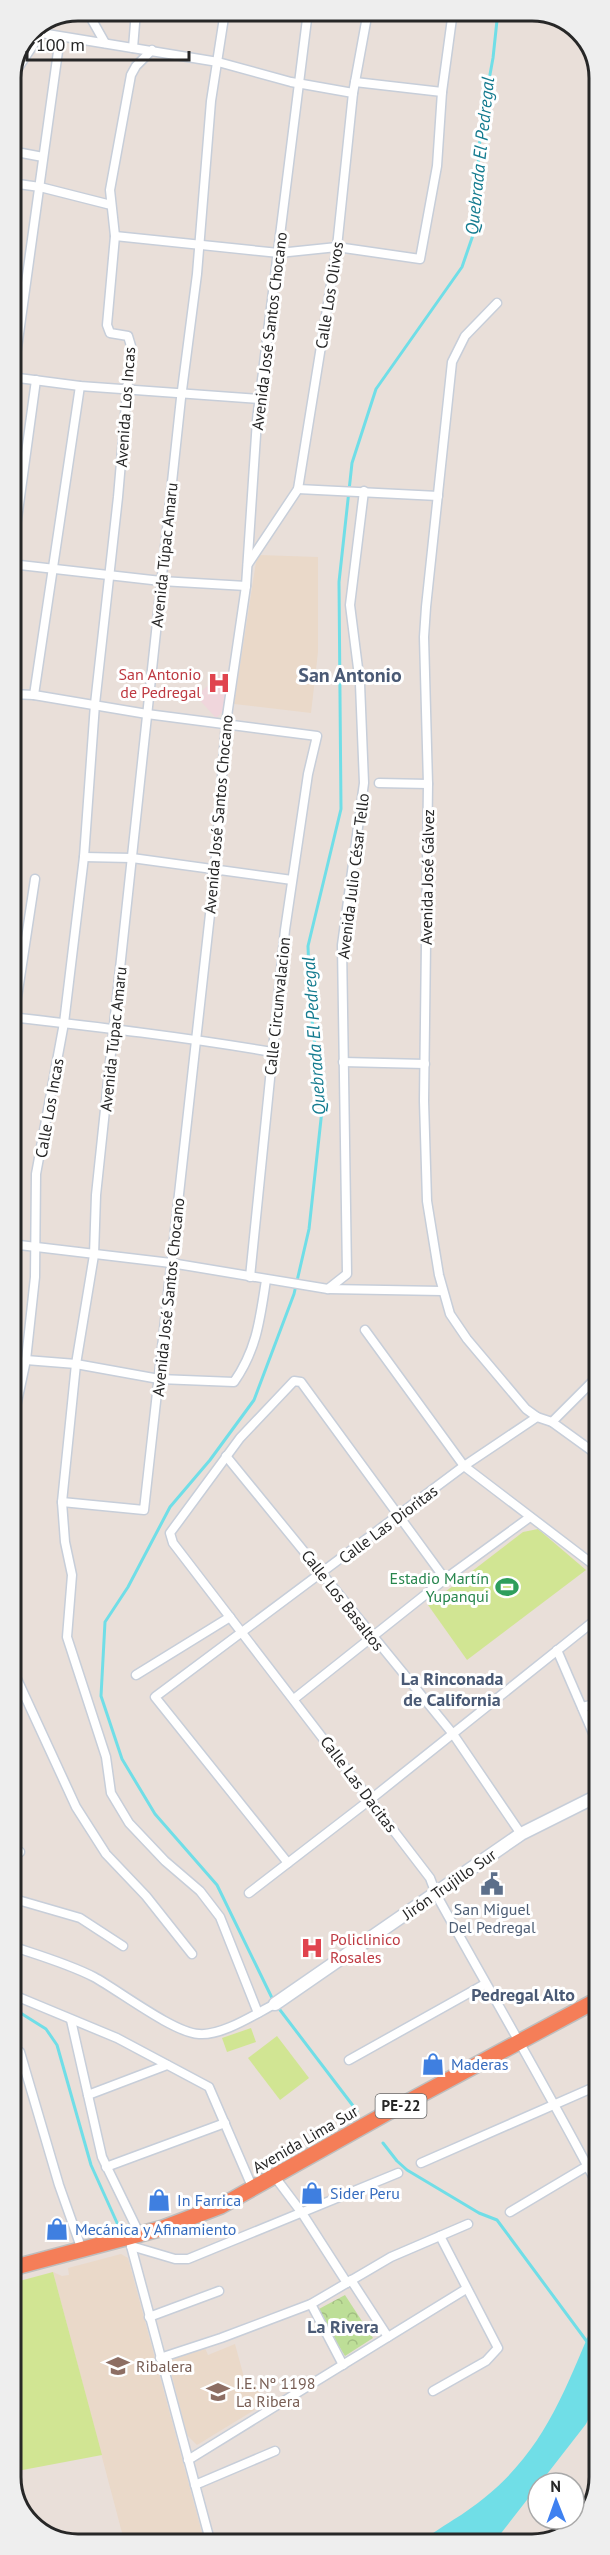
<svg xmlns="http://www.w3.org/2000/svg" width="610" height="2555" font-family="'PT Sans',sans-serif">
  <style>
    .education { fill: #ead9c9 }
    .medical { fill: #f0d6dc }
    .park { fill: url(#park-crowns) }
    .pitch { fill: #d1e593 }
    .water { fill: #70dee7 }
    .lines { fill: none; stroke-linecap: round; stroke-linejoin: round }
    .stream { stroke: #70dee7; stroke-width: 3 }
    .street-casing { stroke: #c7ced9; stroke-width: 11 }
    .secondary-casing { stroke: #c7ced9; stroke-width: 15 }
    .highway-casing { stroke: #bebebe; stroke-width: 18 }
    .street { stroke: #fff; stroke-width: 8 }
    .secondary { stroke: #fff; stroke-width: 12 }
    .highway { stroke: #f57e58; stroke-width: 15 }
    .labels { text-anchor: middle; stroke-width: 6; stroke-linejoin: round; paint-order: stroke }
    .shield { fill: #fff; stroke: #686868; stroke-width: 1.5 }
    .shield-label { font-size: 15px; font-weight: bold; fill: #272727 }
    .street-label { font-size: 16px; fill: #272727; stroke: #fff }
    .health-label { font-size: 16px; fill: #be3a42; stroke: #fff; text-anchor: end }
    .leisure-label { font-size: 16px; fill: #27864d; stroke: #fff; text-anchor: end }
    .service-label { font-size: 16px; fill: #4e5e75; stroke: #fff }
    .shop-label { font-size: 16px; fill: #366cbe; stroke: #fff; text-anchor: start }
    .education-label { font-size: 16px; fill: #785e54; stroke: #fff; text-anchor: start }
    .water-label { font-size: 18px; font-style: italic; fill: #147b8f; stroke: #fff }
    .neighbourhood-label { font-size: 18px; font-weight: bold; fill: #4a5a75; stroke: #fff }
    .quarter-label { font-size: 20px; font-weight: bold; fill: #4a5a75; stroke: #fff }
    .rim { fill: none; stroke: #272727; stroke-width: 3 }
  </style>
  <defs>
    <pattern id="park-crowns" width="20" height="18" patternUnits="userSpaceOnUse" patternTransform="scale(1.5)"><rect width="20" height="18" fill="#bdde97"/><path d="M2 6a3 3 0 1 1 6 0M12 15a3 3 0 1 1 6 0" fill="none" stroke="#a2be82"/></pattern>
  </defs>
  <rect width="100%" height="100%" fill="#e9dfd9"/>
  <!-- education -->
  <g class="education">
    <polygon points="259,555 318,557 318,652 311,713 234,704 256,562"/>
    <polygon points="121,2254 128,2258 205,2544 125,2544 53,2272 62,2276 69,2275 68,2268"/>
    <polygon points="235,2344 245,2381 251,2378 266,2403 197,2445 187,2435 168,2360 205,2348 208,2355"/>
  </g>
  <!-- medical -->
  <polygon class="medical" points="226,670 227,708 216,718 196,696"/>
  <!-- park -->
  <polygon class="park" points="345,2295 373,2338 345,2356 317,2310"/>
  <!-- pitch -->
  <g class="pitch">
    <polygon points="538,1529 586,1570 467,1660 428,1605 523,1532"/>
    <polygon points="251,2028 256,2042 227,2052 222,2038"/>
    <polygon points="277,2036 309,2078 280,2100 248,2058"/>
    <polygon points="53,2272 102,2455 12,2472 12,2283"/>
  </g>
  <!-- water -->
  <path class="water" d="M599,2310V2397L586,2424L495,2541L491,2543H414C428,2538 440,2528 453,2520C541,2465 560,2401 599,2310Z"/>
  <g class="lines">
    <!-- stream -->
    <g class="stream">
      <polyline points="273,2000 217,1885 155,1814 122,1759 101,1696 105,1622 128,1587 170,1507 210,1460 254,1400 294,1294 309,1229 322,1110 310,1002 308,946 341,809 339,582 352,463 376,389 462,267 473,235 481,124 493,58 498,11"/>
      <polyline points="277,2006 357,2111"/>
      <polyline points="11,2007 46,2029 57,2045 91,2165 118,2225"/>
      <polyline points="383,2143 397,2161 407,2170 479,2213 497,2220 588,2343"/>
    </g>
    <!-- street casing -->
    <g class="street-casing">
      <g id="street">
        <polyline points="87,11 105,43"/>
        <polyline points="225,11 211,101 197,274 181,398 113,1034 96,1195 94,1255 76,1364 62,1502 65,1542 72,1575 67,1637 106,1757 111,1793 129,1823 165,1861 200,1891 220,1917 258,2013"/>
        <polyline points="29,33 41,33 218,62 291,82 353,93"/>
        <polyline points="133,48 136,11"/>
        <polyline points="355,82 442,92"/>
        <polyline points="11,87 14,74 41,33"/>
        <polyline points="11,151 43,157"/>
        <polyline points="11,183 40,187 111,205"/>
        <polyline points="115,236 279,253 337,247 420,259 437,166 442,92 453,11"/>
        <polyline points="497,303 465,336 452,362 426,607 424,637 428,784 424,1101 427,1201 439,1275 450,1314 467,1339 526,1409 537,1417 552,1422 599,1456"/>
        <polyline points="11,377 80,386 260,399"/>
        <polyline points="13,377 60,37"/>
        <polyline points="298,489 438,496"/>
        <polyline points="11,563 36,380"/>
        <polyline points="11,564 161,581 246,586"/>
        <polyline points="248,564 298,489 337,247 353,93 368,11"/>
        <polyline points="11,694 34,695 147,714 317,736 308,774 285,930 250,1277"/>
        <polyline points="34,695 80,386"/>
        <polyline points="379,783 428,784"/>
        <polyline points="84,857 132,858 292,880"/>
        <path d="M11,1017C98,1027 185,1037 272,1052"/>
        <polyline points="11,1037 35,879"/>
        <polyline points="343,1062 425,1064"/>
        <polyline points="11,1244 171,1263 328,1289 442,1291"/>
        <polyline points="328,1289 347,1274 342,945 364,783 360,684 350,605 364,491"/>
        <polyline points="365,1330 464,1466 599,1569"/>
        <path d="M26,1360L76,1364L159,1379L234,1382C257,1349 260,1319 266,1280"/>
        <polyline points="552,1422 599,1375"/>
        <polyline points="11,1430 26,1360 35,1277 36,1174 64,1023 84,857 95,704 118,497 131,346 128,336 110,333 107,325 115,236 110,190 131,75 136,66 152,50"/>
        <polyline points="226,1456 453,1734 521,1834"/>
        <polyline points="62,1502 144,1510 215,869 226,723 246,586 257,420 308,11"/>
        <path d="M445,1579L301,1382L294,1381L240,1438L170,1533L173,1543L430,1878L436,1894C490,1992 547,2088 599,2188"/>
        <polyline points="557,1650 599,1747"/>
        <polyline points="11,1666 76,1807 106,1854 146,1896 192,1954"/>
        <polyline points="136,1675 230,1617"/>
        <polyline points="294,1699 445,1579 530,1517"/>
        <polyline points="582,1707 599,1703"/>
        <polyline points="11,1850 20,1852"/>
        <polyline points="288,1863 155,1697 464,1466 537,1417"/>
        <polyline points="249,1893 371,1799 599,1617"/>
        <polyline points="11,1898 80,1918 123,1946"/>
        <path d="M11,1946C38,1955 69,1964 94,1977C118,1990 174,2033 199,2034C222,2036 255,2014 275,2004"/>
        <polyline points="11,1994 117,2038 209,2087 253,2189"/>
        <polyline points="71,2020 102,2157 140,2235"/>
        <polyline points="20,2052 59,2185 82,2250"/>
        <polyline points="349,2060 485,1984"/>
        <polyline points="88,2095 167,2065"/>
        <polyline points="421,2163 599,2085"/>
        <polyline points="106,2167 225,2123"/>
        <polyline points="275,2177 302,2213 347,2283"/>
        <polyline points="510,2212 599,2159"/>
        <polyline points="131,2246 211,2544"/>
        <polyline points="131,2246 175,2259 188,2259 398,2173"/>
        <polyline points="351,2280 388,2337"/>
        <polyline points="311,2304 343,2365"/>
        <polyline points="149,2317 219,2291"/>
        <polyline points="160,2358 221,2338 311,2304 391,2257 468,2224"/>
        <polyline points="433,2391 486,2361 498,2348 440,2236"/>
        <polyline points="188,2460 466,2289"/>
        <polyline points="195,2485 275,2451"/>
      </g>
    </g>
    <!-- secondary casing -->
    <g class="secondary-casing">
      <polyline id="secondary" points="275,2004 521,1834 599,1795"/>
    </g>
    <!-- highway casing -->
    <g class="highway-casing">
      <polyline id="highway" points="12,2268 163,2228 221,2206 385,2114 599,1999"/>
    </g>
    <!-- street -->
    <use href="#street" class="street"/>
    <!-- secondary -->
    <use href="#secondary" class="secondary"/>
    <!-- highway -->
    <use href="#highway" class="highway"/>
  </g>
  <!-- icons -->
  <defs>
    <g id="hospital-bare" transform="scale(1.8)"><path d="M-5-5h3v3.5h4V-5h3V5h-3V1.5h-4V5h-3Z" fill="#e0444e" stroke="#fff" stroke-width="2.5" paint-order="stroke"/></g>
    <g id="stadium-bare" transform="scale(1.8)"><path d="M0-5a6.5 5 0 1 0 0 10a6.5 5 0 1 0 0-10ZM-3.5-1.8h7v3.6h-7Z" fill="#2e9e5b" stroke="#fff" stroke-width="2.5" paint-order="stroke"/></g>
    <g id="civic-bare" transform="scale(1.8)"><path d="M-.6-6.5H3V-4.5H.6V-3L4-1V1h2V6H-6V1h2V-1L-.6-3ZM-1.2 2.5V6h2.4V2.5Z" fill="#5c6f8a" stroke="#fff" stroke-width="2.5" paint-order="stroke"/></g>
    <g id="shop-bare" transform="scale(1.8)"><path d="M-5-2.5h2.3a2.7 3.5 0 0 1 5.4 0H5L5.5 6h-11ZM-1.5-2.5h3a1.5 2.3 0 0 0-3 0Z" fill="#3f7fe0" stroke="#fff" stroke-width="2.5" paint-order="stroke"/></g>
    <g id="university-bare" transform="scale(1.8)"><path d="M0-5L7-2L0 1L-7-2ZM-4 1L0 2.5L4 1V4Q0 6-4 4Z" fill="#8d6e63" stroke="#fff" stroke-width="2.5" paint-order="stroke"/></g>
    <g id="school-bare" transform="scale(1.8)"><path d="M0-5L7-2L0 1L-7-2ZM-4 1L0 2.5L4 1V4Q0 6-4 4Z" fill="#8d6e63" stroke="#fff" stroke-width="2.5" paint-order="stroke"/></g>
  </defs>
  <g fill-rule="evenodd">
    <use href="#hospital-bare" x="219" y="683"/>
    <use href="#stadium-bare" x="507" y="1587"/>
    <use href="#civic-bare" x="492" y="1884"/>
    <use href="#hospital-bare" x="312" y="1948"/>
    <use href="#shop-bare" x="433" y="2064"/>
    <use href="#shop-bare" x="312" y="2193"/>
    <use href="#shop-bare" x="159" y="2200"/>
    <use href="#shop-bare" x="57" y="2229"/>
    <use href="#university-bare" x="118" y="2366"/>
    <use href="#school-bare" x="218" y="2392"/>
  </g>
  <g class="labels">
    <!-- shield labels -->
    <rect class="shield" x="375.5" y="2094" width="51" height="24" rx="4.5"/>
    <g class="shield-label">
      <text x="401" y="2111">PE-22</text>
    </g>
    <!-- street labels -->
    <g class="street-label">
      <text transform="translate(329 295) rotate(-81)" y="6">Calle Los Olivos</text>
      <text transform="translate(269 331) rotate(-83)" y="6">Avenida José Santos Chocano</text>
      <text transform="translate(125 407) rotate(-86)" y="6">Avenida Los Incas</text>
      <text transform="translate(164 555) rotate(-84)" y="6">Avenida Túpac Amaru</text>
      <text transform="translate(218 814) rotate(-85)" y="6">Avenida José Santos Chocano</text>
      <text transform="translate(353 876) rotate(-83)" y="6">Avenida Julio César Tello</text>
      <text transform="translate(427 877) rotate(-89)" y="6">Avenida José Gálvez</text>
      <text transform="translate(277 1006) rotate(-84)" y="6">Calle Circunvalacion</text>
      <text transform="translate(113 1039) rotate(-84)" y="6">Avenida Túpac Amaru</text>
      <text transform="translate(49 1108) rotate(-80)" y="6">Calle Los Incas</text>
      <text transform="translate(168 1297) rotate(-84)" y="6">Avenida José Santos Chocano</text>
      <text transform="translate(388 1524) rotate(-37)" y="6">Calle Las Dioritas</text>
      <text transform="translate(343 1600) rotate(52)" y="6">Calle Los Basaltos</text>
      <text transform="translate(359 1784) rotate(53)" y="6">Calle Las Dacitas</text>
      <text transform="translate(449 1884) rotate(-35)" y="6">Jirón Trujillo Sur</text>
      <text transform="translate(305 2139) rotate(-30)" y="6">Avenida Lima Sur</text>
    </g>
    <!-- health labels -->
    <g class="health-label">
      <text x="201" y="680">San Antonio<tspan x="201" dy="18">de Pedregal</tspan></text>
      <text x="330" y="1945" text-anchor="start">Policlinico<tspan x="330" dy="18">Rosales</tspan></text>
    </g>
    <!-- leisure labels -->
    <g class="leisure-label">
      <text x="489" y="1584">Estadio Martín<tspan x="489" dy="18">Yupanqui</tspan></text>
    </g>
    <!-- service labels -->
    <g class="service-label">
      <text x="492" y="1915">San Miguel<tspan x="492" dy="18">Del Pedregal</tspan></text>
    </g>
    <!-- shop labels -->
    <g class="shop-label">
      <text x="451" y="2070">Maderas</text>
      <text x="330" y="2199">Sider Peru</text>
      <text x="177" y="2206">In Farrica</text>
      <text x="75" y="2235">Mecánica y Afinamiento</text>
    </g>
    <!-- education labels -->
    <g class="education-label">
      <text x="136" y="2372">Ribalera</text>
      <text x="236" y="2389">I.E. Nº 1198<tspan x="236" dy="18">La Ribera</tspan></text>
    </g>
    <!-- water labels -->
    <g class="water-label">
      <text transform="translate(480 156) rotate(-84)" y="6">Quebrada El Pedregal</text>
      <text transform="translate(314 1036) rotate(-94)" y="6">Quebrada El Pedregal</text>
    </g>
    <!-- neighbourhood labels -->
    <g class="neighbourhood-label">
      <text x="452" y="1685">La Rinconada<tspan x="452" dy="21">de California</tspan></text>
      <text x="523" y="2001">Pedregal Alto</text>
      <text x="343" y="2333">La Rivera</text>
    </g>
    <!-- quarter labels -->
    <g class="quarter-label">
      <text x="350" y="682">San Antonio</text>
    </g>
  </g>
  <!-- crop -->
  <path d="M0 0H610V2555H0ZM78 21H532A57 57 0 0 1 589 78V2477A57 57 0 0 1 532 2534H78A57 57 0 0 1 21 2477V78A57 57 0 0 1 78 21Z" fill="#eee" fill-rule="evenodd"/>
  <path class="rim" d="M78 21H532A57 57 0 0 1 589 78V2477A57 57 0 0 1 532 2534H78A57 57 0 0 1 21 2477V78A57 57 0 0 1 78 21Z"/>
  <!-- north arrow -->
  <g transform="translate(556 2501) rotate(359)"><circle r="28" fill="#ffffff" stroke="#a9a9a9" stroke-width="1.5"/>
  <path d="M0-4.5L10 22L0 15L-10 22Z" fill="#3f81f0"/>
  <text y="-9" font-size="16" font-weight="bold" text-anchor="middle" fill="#272727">N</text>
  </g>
  <!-- scale -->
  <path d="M27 51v9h162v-9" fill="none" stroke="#272727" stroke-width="3"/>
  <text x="36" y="51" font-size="18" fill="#272727" stroke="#ffffff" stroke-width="4.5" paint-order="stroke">100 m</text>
</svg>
